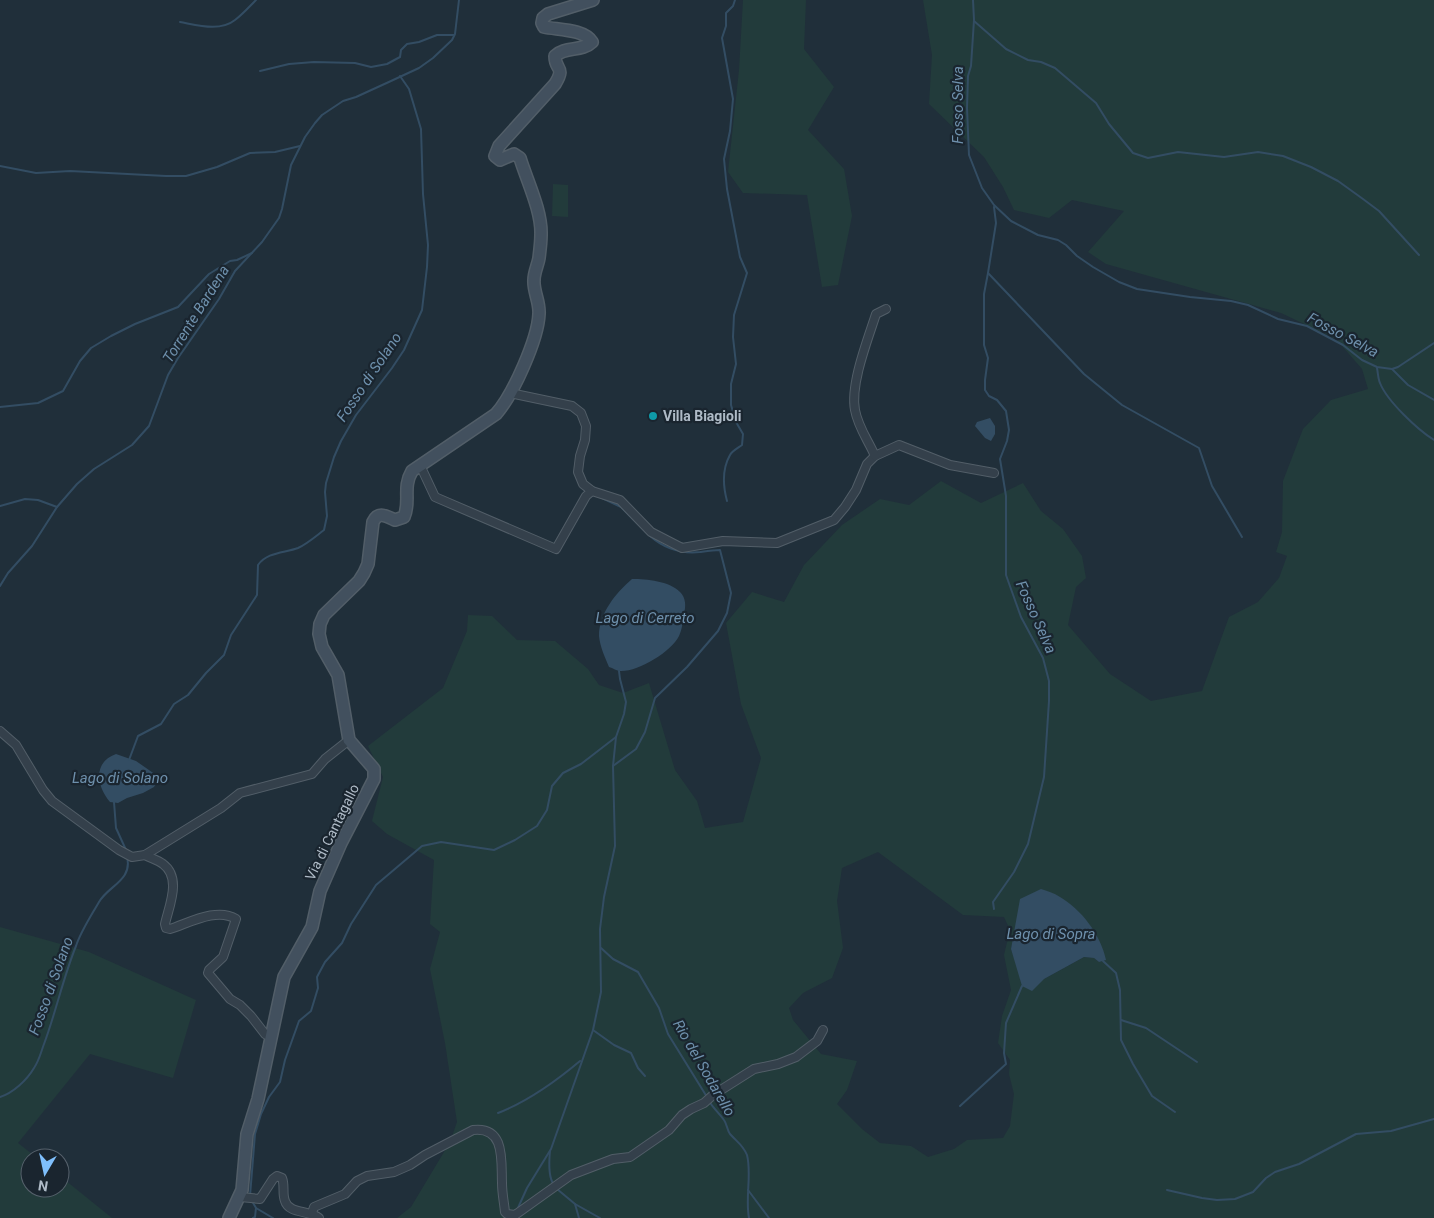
<svg xmlns="http://www.w3.org/2000/svg" width="1434" height="1218" font-family="Roboto,sans-serif">
  <style>
    .green { fill: #223b3b; fill-rule: evenodd }
    .water { fill: #334d63 }
    .lines { fill: none; stroke-linecap: round; stroke-linejoin: round }
    .stream { stroke: #334d63; stroke-width: 2 }
    .street-casing { stroke: #525e68; stroke-width: 10 }
    .secondary-casing { stroke: #525e68; stroke-width: 14 }
    .street { stroke: #34404b; stroke-width: 8 }
    .secondary { stroke: #42505e; stroke-width: 11 }
    .culture-dot { fill: #0f9aa8; stroke: #1a252f; stroke-width: 2 }
    .labels { text-anchor: middle; stroke-width: 4.5; stroke-linejoin: round; paint-order: stroke }
    .poi-label { font-size: 14px; font-weight: bold; fill: #afbbc7; stroke: #1a252f; text-anchor: start }
    .street-label { font-size: 14px; fill: #afbbc7; stroke: #1a252f }
    .water-label { font-size: 15px; font-style: italic; fill: #6e90ac; stroke: #1a252f }
  </style>
  <rect width="100%" height="100%" fill="#202f3a"/>
  <!-- green -->
  <g class="green">
    <polygon points="743,0 806,0 804,49 834,87 808,130 844,169 852,216 838,285 822,287 807,195 743,193 728,172 739,70"/>
    <path d="M923,0H1434V1218H397L411,1207L450,1142L457,1122L445,1043L430,969L440,932L430,924L434,860L387,834L372,821L383,777L368,746L443,688L467,631L468,615L492,616L517,640L555,641L588,669L599,685L623,693L649,683L675,770L697,801L705,828L743,822L761,758L741,704L726,623L752,592L784,602L804,565L842,525L880,499L909,505L941,481L981,503L1023,483L1041,511L1063,529L1082,556L1086,578L1076,587L1068,625L1110,674L1151,701L1202,691L1229,617L1258,602L1279,578L1287,556L1276,552L1282,532L1283,481L1303,429L1331,400L1368,389L1362,369L1336,339L1281,313L1106,264L1088,252L1124,211L1072,200L1049,218L1014,210L1003,187L984,157L929,104L932,55ZM878,852L963,915L1004,917L1010,930L1004,955L1011,990L1002,1016L998,1043L1010,1060L1009,1074L1014,1094L1010,1126L1003,1138L967,1140L954,1149L928,1157L911,1146L880,1143L862,1129L837,1104L847,1090L857,1061L821,1054L793,1020L789,1008L803,993L832,978L843,948L837,901L842,868ZM1015,930L1105,960L1099,962L1094,958L1084,957L1044,979L1016,963L1011,949Z"/>
    <polygon points="553,184 568,185 568,217 552,216"/>
    <polygon points="0,927 89,952 196,1000 173,1078 90,1054 18,1143 37,1158 30,1158 30,1188 60,1188 60,1176 112,1218 0,1218"/>
  </g>
  <!-- water -->
  <g class="water">
    <polygon points="990,418 995,426 995,434 991,441 985,438 975,426 977,422"/>
    <path d="M632,579C647,579 669,581 680,592C686,598 686,606 684,614C683,621 682,630 679,636C671,652 638,672 620,671C617,671 613,668 609,667C605,657 600,647 599,636C599,613 616,593 632,579Z"/>
    <path d="M116,754L136,761L159,777L154,787L143,793L127,798L118,803L110,802C96,786 93,762 116,754Z"/>
    <path d="M1041,889C1047,891 1054,893 1060,897C1081,909 1101,935 1106,960L1099,962L1094,958L1084,957L1044,979L1032,991L1022,986L1011,949L1020,899Z"/>
  </g>
  <g class="lines">
    <!-- stream -->
    <g class="stream">
      <polyline points="973,0 974,20 971,66 968,76 967,108 969,155 982,188 994,205 1011,221 1038,235 1058,240 1066,245 1077,256 1093,267 1119,282 1137,289 1190,297 1231,301 1248,305 1278,319 1307,326 1343,345 1362,360 1377,367 1392,369 1398,367 1434,343"/>
      <polyline points="974,21 1006,49 1028,60 1041,62 1055,68 1096,103 1109,124 1133,153 1148,158 1178,152 1224,157 1258,152 1283,156 1311,167 1338,181 1363,199 1379,211 1419,255"/>
      <path d="M180,22C197,25 220,32 235,20C243,14 249,7 256,0"/>
      <polyline points="260,71 289,64 314,62 355,63 371,67 387,64 400,57 401,50 407,44 419,42 437,35 454,35"/>
      <polyline points="0,166 36,173 70,171 166,176 186,176 217,167 250,153 275,152 300,146"/>
      <polyline points="994,207 996,223 988,273 1084,374 1122,405 1199,448 1212,486 1242,537"/>
      <polyline points="988,273 984,294 984,345 988,358 985,380 985,390 989,396 997,400 1006,411 1009,430 1007,441 1000,459 1006,496 1006,575 1021,617 1043,658 1049,681 1049,701 1044,777 1028,844 1014,872 993,902 994,909"/>
      <path d="M1377,368C1378,373 1378,379 1380,383C1387,401 1418,430 1434,440"/>
      <polyline points="1392,369 1408,385 1434,400"/>
      <polyline points="0,407 38,403 63,391 80,361 91,348 111,336 135,324 178,307 209,274 230,261 237,260 252,253"/>
      <polyline points="602,498 621,507 646,532"/>
      <path d="M727,501C723,486 722,469 730,455C732,451 738,448 742,445L743,434L736,422L731,405V384L736,364L733,337L734,315L747,273L740,257L727,189L724,159L730,131L733,99L722,38L726,26V13L733,6L735,0"/>
      <polyline points="0,506 25,499 38,500 57,507"/>
      <polyline points="0,586 8,573 32,546 57,507 77,484 94,469 132,445 149,426 168,375 178,358 219,299 235,271 262,242 279,218 282,209 291,165 305,137 315,123 322,115 343,101 356,97 391,81 419,68 433,58 452,40 455,34 459,0"/>
      <path d="M129,760L138,736L161,724L174,704L188,695L206,673L224,655L231,635L257,595L258,565C267,552 285,553 298,548C307,544 316,536 324,530L327,516L325,492L326,483L334,457L341,441L356,415L392,368L404,350L422,310L427,267L428,245L423,194L421,129L409,89L400,76"/>
      <path d="M613,766L636,749L645,732L655,698L687,667L718,631L727,613L731,593L720,550C713,550 707,551 700,552C681,554 665,549 650,536"/>
      <polyline points="114,802 116,828 126,850"/>
      <polyline points="601,948 613,959 638,972 659,1008 668,1034 707,1097"/>
      <polyline points="1103,961 1116,973 1120,990 1121,1040 1133,1064 1152,1096 1175,1112"/>
      <polyline points="1121,1020 1146,1028 1197,1062"/>
      <polyline points="593,1030 614,1045 631,1053 638,1068 645,1076"/>
      <path d="M0,1097C13,1093 27,1080 34,1068C39,1061 41,1052 44,1044C56,1012 63,978 76,946C81,931 91,916 99,902C108,886 133,880 127,857"/>
      <path d="M709,1101C713,1108 719,1113 724,1120C727,1124 727,1130 730,1134C737,1142 743,1145 747,1155C752,1174 745,1198 749,1218"/>
      <polyline points="960,1106 1006,1064 1004,1053 1006,1023 1022,986"/>
      <path d="M498,1113C529,1101 555,1082 580,1061"/>
      <path d="M550,1151C549,1161 548,1177 554,1185"/>
      <polyline points="557,1189 575,1204 600,1218"/>
      <polyline points="748,1190 769,1218"/>
      <polyline points="1167,1190 1202,1198 1217,1200 1235,1199 1253,1192 1266,1178 1275,1172 1299,1164 1356,1134 1391,1131 1434,1119"/>
      <polyline points="250,1196 255,1134 261,1114 269,1097 280,1082 285,1060 299,1021 311,1011 318,988 317,977 325,962 342,943 351,924 376,885 422,846 441,842 494,850 515,840 537,826 547,810 552,786 563,773 581,764 616,737"/>
      <polyline points="252,1201 256,1208 255,1217 253,1218"/>
      <polyline points="575,1204 579,1218"/>
      <polyline points="256,1208 273,1218"/>
      <polyline points="517,1210 527,1188 551,1149 593,1030 601,992 600,929 604,897 615,846 613,766 616,737 624,714 626,702 620,679 619,671"/>
    </g>
    <!-- street casing -->
    <g class="street-casing">
      <g id="street">
        <polyline points="510,393 572,406 581,413 586,426 585,440 580,456 578,472 583,484 592,491 620,500 651,532 682,548 723,541 777,543 834,520 845,507 856,490 867,464 875,456 899,445 950,465 994,473"/>
        <path d="M875,456C868,440 858,427 855,410C850,384 868,339 876,314L886,309"/>
        <polyline points="420,465 435,497 556,549 586,496 592,491"/>
        <polyline points="0,731 16,745 43,790 52,801 119,850 132,857 145,855 221,808 240,793 312,774 325,759 349,740"/>
        <path d="M145,855C150,858 158,860 163,864C182,878 169,906 165,924L166,928L170,929C189,923 217,907 236,919L223,957L209,970L208,973L230,999L240,1005L251,1016L265,1034L270,1037"/>
        <path d="M240,1197L260,1199L273,1179L277,1176L282,1178C285,1185 282,1194 285,1201C289,1214 309,1210 319,1218"/>
        <path d="M312,1213L314,1207L345,1194L357,1181L367,1176L394,1172L410,1165L425,1155L473,1130C506,1126 501,1162 502,1183C502,1193 504,1202 505,1212L507,1214L515,1215L571,1175L613,1159L630,1157L669,1130L682,1115L691,1109L704,1103L713,1095L754,1069L778,1064L796,1057L817,1041L823,1030"/>
      </g>
    </g>
    <!-- secondary casing -->
    <g class="secondary-casing">
      <path id="secondary" d="M229,1218L242,1190L247,1134L258,1099L284,977L312,927L320,891L341,843L374,779V769L349,740L338,675L322,647L319,634L320,624L324,615L359,581L364,573L368,564L373,522C378,511 386,516 395,520L404,517C411,501 402,488 412,471L496,414C513,395 538,339 539,314C540,302 533,291 534,280C534,272 538,265 539,258C540,250 541,242 541,235C542,211 527,181 520,158L514,154L500,160L495,156L499,146L555,84C566,66 555,71 555,56C565,46 582,52 592,42C584,29 558,30 544,27L542,23L543,18L548,14L593,0"/>
    </g>
    <!-- street -->
    <use href="#street" class="street"/>
    <!-- secondary -->
    <use href="#secondary" class="secondary"/>
  </g>
  <!-- markers -->
  <circle class="culture-dot" cx="653" cy="416" r="5"/>
  <g class="labels">
    <!-- poi labels -->
    <g class="poi-label">
      <text x="663" y="421">Villa Biagioli</text>
    </g>
    <!-- street labels -->
    <g class="street-label">
      <text transform="translate(332 832) rotate(-64)" y="5">Via di Cantagallo</text>
    </g>
    <!-- water labels -->
    <g class="water-label">
      <text transform="translate(958 105) rotate(-90)" y="5">Fosso Selva</text>
      <text transform="translate(196 314) rotate(-58)" y="5">Torrente Bardena</text>
      <text transform="translate(1343 335) rotate(28)" y="5">Fosso Selva</text>
      <text transform="translate(369 377) rotate(-56)" y="5">Fosso di Solano</text>
      <text transform="translate(1036 617) rotate(66)" y="5">Fosso Selva</text>
      <text x="645" y="623">Lago di Cerreto</text>
      <text x="120" y="783">Lago di Solano</text>
      <text x="1051" y="939">Lago di Sopra</text>
      <text transform="translate(51 986) rotate(-70)" y="5">Fosso di Solano</text>
      <text transform="translate(704 1068) rotate(60)" y="5">Rio del Sodarello</text>
    </g>
  </g>
  <!-- north arrow -->
  <g transform="translate(45 1173) rotate(189)"><circle r="24" fill="#1a252f" stroke="#56616c"/>
  <path d="M0-4L9 19L0 12L-9 19Z" fill="#7fbffc"/>
  <text y="-8" font-size="14" font-weight="bold" text-anchor="middle" fill="#afbbc7">N</text>
  </g>
</svg>
